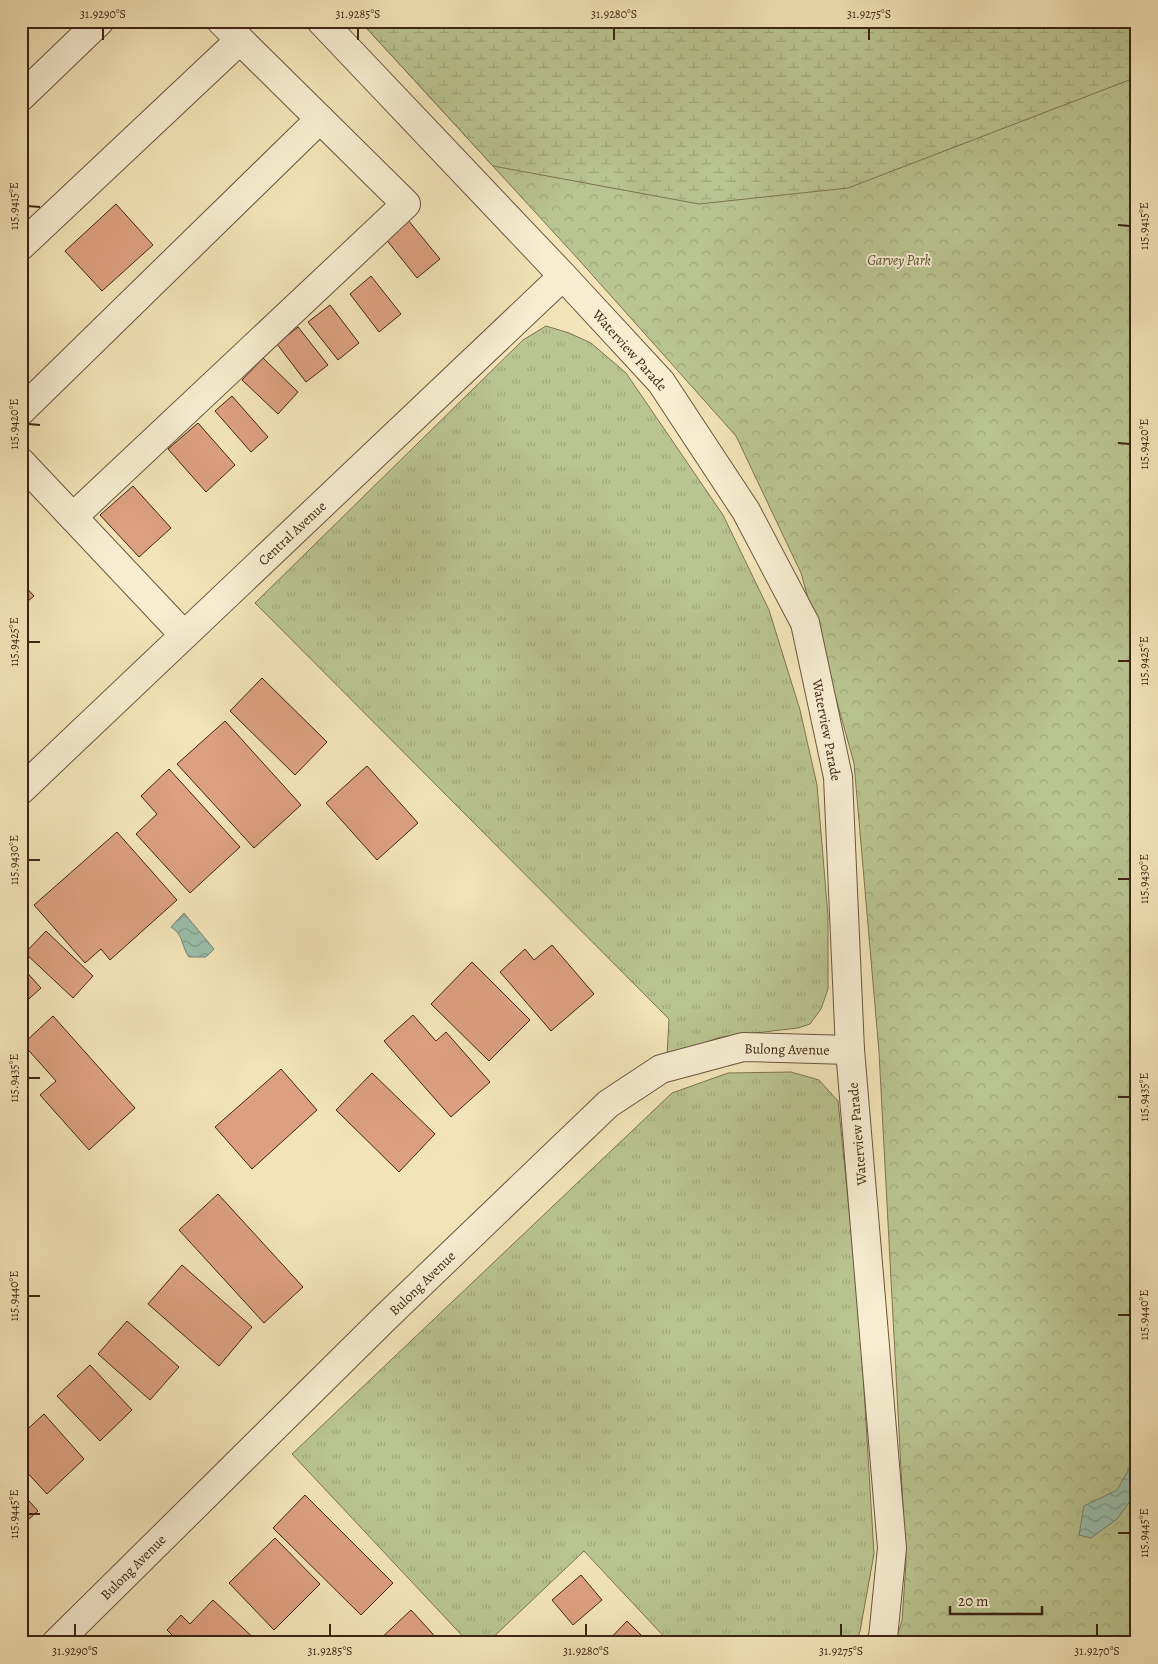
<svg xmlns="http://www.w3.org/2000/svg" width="1158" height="1664" font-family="Alegreya,serif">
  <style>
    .grass { fill: url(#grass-tufts); stroke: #7c7452 }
    .forest { fill: url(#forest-crowns); stroke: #7c7452 }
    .wetland { fill: url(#wetland-marsh); stroke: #7c7452 }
    .water { fill: url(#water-waves); stroke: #768170 }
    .building { fill: #dca080; stroke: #3e2514 }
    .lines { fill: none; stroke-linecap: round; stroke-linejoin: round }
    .minor-casing { stroke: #6b553d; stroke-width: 30 }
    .minor { stroke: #f7edd1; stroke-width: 28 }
    .ticks { fill: none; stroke: #3e2514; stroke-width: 2 }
    .labels { text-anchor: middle; stroke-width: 4; stroke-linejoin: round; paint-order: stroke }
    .park-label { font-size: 14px; font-style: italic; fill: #5d4d33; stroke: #f7edd1 }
    .street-label { font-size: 14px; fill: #3e2514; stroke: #f7edd1 }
    .neatline { fill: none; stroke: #3e2514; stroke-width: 2 }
    .ticks-label { font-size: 12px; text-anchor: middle; fill: #3e2514 }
  </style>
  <defs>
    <pattern id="grass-tufts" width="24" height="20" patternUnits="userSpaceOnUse" patternTransform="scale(1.25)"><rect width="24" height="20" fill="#b9c490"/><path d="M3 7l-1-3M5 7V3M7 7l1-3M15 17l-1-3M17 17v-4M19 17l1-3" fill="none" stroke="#a0a87b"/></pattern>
    <pattern id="forest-crowns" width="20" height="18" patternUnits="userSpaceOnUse" patternTransform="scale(1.25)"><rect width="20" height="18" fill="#b9c490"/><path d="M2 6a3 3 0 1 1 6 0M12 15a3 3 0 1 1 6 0" fill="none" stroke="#a0a87b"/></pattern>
    <pattern id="wetland-marsh" width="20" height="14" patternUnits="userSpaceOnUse" patternTransform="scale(1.25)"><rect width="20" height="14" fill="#b9c490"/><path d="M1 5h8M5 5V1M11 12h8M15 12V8" fill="none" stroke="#a0a87b"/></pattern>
    <pattern id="water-waves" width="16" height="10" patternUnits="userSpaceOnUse" patternTransform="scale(1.25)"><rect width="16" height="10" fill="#9bbfad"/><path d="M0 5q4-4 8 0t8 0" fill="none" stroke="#809b8c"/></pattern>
  </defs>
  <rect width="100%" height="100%" fill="#f2e4b8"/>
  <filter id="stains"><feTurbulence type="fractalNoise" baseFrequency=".004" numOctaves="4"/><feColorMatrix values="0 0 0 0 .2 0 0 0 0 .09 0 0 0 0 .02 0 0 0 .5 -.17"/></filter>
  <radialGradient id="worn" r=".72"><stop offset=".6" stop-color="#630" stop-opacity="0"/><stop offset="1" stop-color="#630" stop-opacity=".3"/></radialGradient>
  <!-- grass -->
  <g class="grass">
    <polygon points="546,326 569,333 591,343 626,373 723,515 769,610 800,710 817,785 828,916 828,989 821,1009 810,1024 798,1028 721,1037 667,1056 669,1019 255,603 523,340"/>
    <polygon points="791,1072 819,1080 838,1101 859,1307 874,1554 860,1631 856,1643 670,1643 584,1551 487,1643 469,1643 292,1454 672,1093 728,1073"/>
  </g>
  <!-- forest -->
  <polygon class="forest" points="360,21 1137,21 1137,1643 895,1643 902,1621 906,1563 879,1052 854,763 801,573 736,436 579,260"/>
  <!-- wetland -->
  <polygon class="wetland" points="360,21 1137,21 1137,77 848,188 699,204 493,166"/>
  <!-- water -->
  <g class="water">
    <path d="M184,913L214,949L206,957H189C181,946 184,935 171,927Z"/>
    <polygon points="1137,1455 1137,1492 1117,1519 1091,1538 1079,1535 1084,1506 1117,1490"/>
  </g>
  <!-- building -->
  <g class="building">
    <polygon points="116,204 153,245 102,291 65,251"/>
    <polygon points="408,220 440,259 417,278 385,238"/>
    <polygon points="371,276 401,314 379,332 350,294"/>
    <polygon points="330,305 359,343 338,360 308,322"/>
    <polygon points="298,327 328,365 306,382 277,344"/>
    <polygon points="263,358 298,392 278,414 242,380"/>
    <polygon points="232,396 268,437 251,452 215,411"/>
    <polygon points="198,423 235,465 206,492 168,449"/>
    <polygon points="133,486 171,528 139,557 100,515"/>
    <polygon points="21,582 34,596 21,607"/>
    <polygon points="262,678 327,742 295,775 230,711"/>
    <polygon points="225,721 301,805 254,848 177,764"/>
    <polygon points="367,766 418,823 377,860 326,803"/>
    <polygon points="169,769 240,847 190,893 136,834 157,814 141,796"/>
    <polygon points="117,832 177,900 110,960 101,949 85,963 34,905"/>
    <polygon points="46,931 93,976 73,998 25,953"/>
    <polygon points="552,945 594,994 551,1031 500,972 525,949 534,960"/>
    <polygon points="472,962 530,1020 489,1061 431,1004"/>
    <polygon points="21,966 41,988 21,1006"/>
    <polygon points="413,1015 436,1041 446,1032 490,1082 451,1117 384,1041"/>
    <polygon points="53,1016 135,1108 89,1150 40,1095 56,1081 23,1044"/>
    <polygon points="281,1069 317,1110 252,1169 215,1127"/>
    <polygon points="372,1073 435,1134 399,1172 336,1110"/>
    <polygon points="218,1194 303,1287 264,1323 179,1230"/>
    <polygon points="182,1265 252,1327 219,1366 148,1304"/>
    <polygon points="127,1321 179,1367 150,1400 98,1354"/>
    <polygon points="90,1365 132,1410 100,1441 57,1396"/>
    <polygon points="44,1414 84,1459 47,1494 21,1466 21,1435"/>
    <polygon points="21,1492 38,1511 21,1526"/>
    <polygon points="305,1495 393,1583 361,1615 273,1528"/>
    <polygon points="275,1538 320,1584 274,1630 229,1583"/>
    <polygon points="581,1575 602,1600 573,1625 552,1600"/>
    <polygon points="213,1600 259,1643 180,1643 167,1630 181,1615 190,1624"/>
    <polygon points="411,1610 441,1643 376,1643"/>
    <polygon points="627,1621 649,1643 606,1643"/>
  </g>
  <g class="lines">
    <!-- minor casing -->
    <g class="minor-casing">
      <g id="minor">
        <polyline points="321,21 563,276 661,382 746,511 805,623 838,777 850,1050 892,1548 883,1638 880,1643"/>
        <polyline points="240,40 320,119"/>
        <polyline points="21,97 100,21"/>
        <polyline points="21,246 240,40 221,21"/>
        <polyline points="21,411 320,119 406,204 73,517"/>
        <polyline points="21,462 184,635"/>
        <polyline points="21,790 563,276"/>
        <polyline points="56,1643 386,1317 608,1104 661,1069 743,1047 850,1050"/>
      </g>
    </g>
    <!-- minor -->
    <use href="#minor" class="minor"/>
  </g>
  <!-- ticks -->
  <path class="ticks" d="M103,40V28M358,40V28M614,40V28M869,40V28M28,206L40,207M1118,225L1130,226M28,424L40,425M1118,443L1130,444M28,642H40M1118,661H1130M28,860H40M1118,879H1130M28,1078H40M1118,1097H1130M28,1296H40M1118,1315H1130M28,1514H40M1118,1533H1130M75,1636V1624M330,1636V1624M586,1636V1624M841,1636V1624M1097,1636V1624"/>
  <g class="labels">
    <!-- park labels -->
    <g class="park-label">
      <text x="899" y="265">Garvey Park</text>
    </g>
    <!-- street labels -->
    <g class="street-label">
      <text transform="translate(630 350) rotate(48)" y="5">Waterview Parade</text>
      <text transform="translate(292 533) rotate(-43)" y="5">Central Avenue</text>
      <text transform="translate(827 730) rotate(79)" y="5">Waterview Parade</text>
      <text transform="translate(787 1049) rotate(1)" y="5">Bulong Avenue</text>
      <text transform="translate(857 1134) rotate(-95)" y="5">Waterview Parade</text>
      <text transform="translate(422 1283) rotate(-44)" y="5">Bulong Avenue</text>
      <text transform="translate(133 1567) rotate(-45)" y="5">Bulong Avenue</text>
    </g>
  </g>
  <!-- margin -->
  <rect width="1158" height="1664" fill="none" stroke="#f2e4b8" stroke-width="55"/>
  <!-- scale -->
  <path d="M950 1606v8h92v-8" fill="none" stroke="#3e2514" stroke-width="2.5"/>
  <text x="958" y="1606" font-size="15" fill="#3e2514" stroke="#f7edd1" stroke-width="4" paint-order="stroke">20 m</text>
  <rect x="28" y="28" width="1102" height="1608" class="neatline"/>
  <g class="ticks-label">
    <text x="103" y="18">31.9290°S</text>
    <text x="358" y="18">31.9285°S</text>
    <text x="614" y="18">31.9280°S</text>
    <text x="869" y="18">31.9275°S</text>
    <text transform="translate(14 206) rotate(-90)" y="4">115.9415°E</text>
    <text transform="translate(1144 226) rotate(-90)" y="4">115.9415°E</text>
    <text transform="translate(14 424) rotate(-90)" y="4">115.9420°E</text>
    <text transform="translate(1144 444) rotate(-90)" y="4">115.9420°E</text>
    <text transform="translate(14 642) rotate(-90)" y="4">115.9425°E</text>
    <text transform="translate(1144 661) rotate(-90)" y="4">115.9425°E</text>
    <text transform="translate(14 860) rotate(-90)" y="4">115.9430°E</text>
    <text transform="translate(1144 879) rotate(-90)" y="4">115.9430°E</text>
    <text transform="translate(14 1078) rotate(-90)" y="4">115.9435°E</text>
    <text transform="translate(1144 1097) rotate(-90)" y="4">115.9435°E</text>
    <text transform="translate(14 1296) rotate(-90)" y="4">115.9440°E</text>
    <text transform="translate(1144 1315) rotate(-90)" y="4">115.9440°E</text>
    <text transform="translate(14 1514) rotate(-90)" y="4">115.9445°E</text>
    <text transform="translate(1144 1533) rotate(-90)" y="4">115.9445°E</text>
    <text x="75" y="1655">31.9290°S</text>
    <text x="330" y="1655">31.9285°S</text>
    <text x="586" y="1655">31.9280°S</text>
    <text x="841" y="1655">31.9275°S</text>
    <text x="1097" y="1655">31.9270°S</text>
  </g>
  <rect width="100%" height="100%" filter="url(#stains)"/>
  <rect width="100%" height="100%" fill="url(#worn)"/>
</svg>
